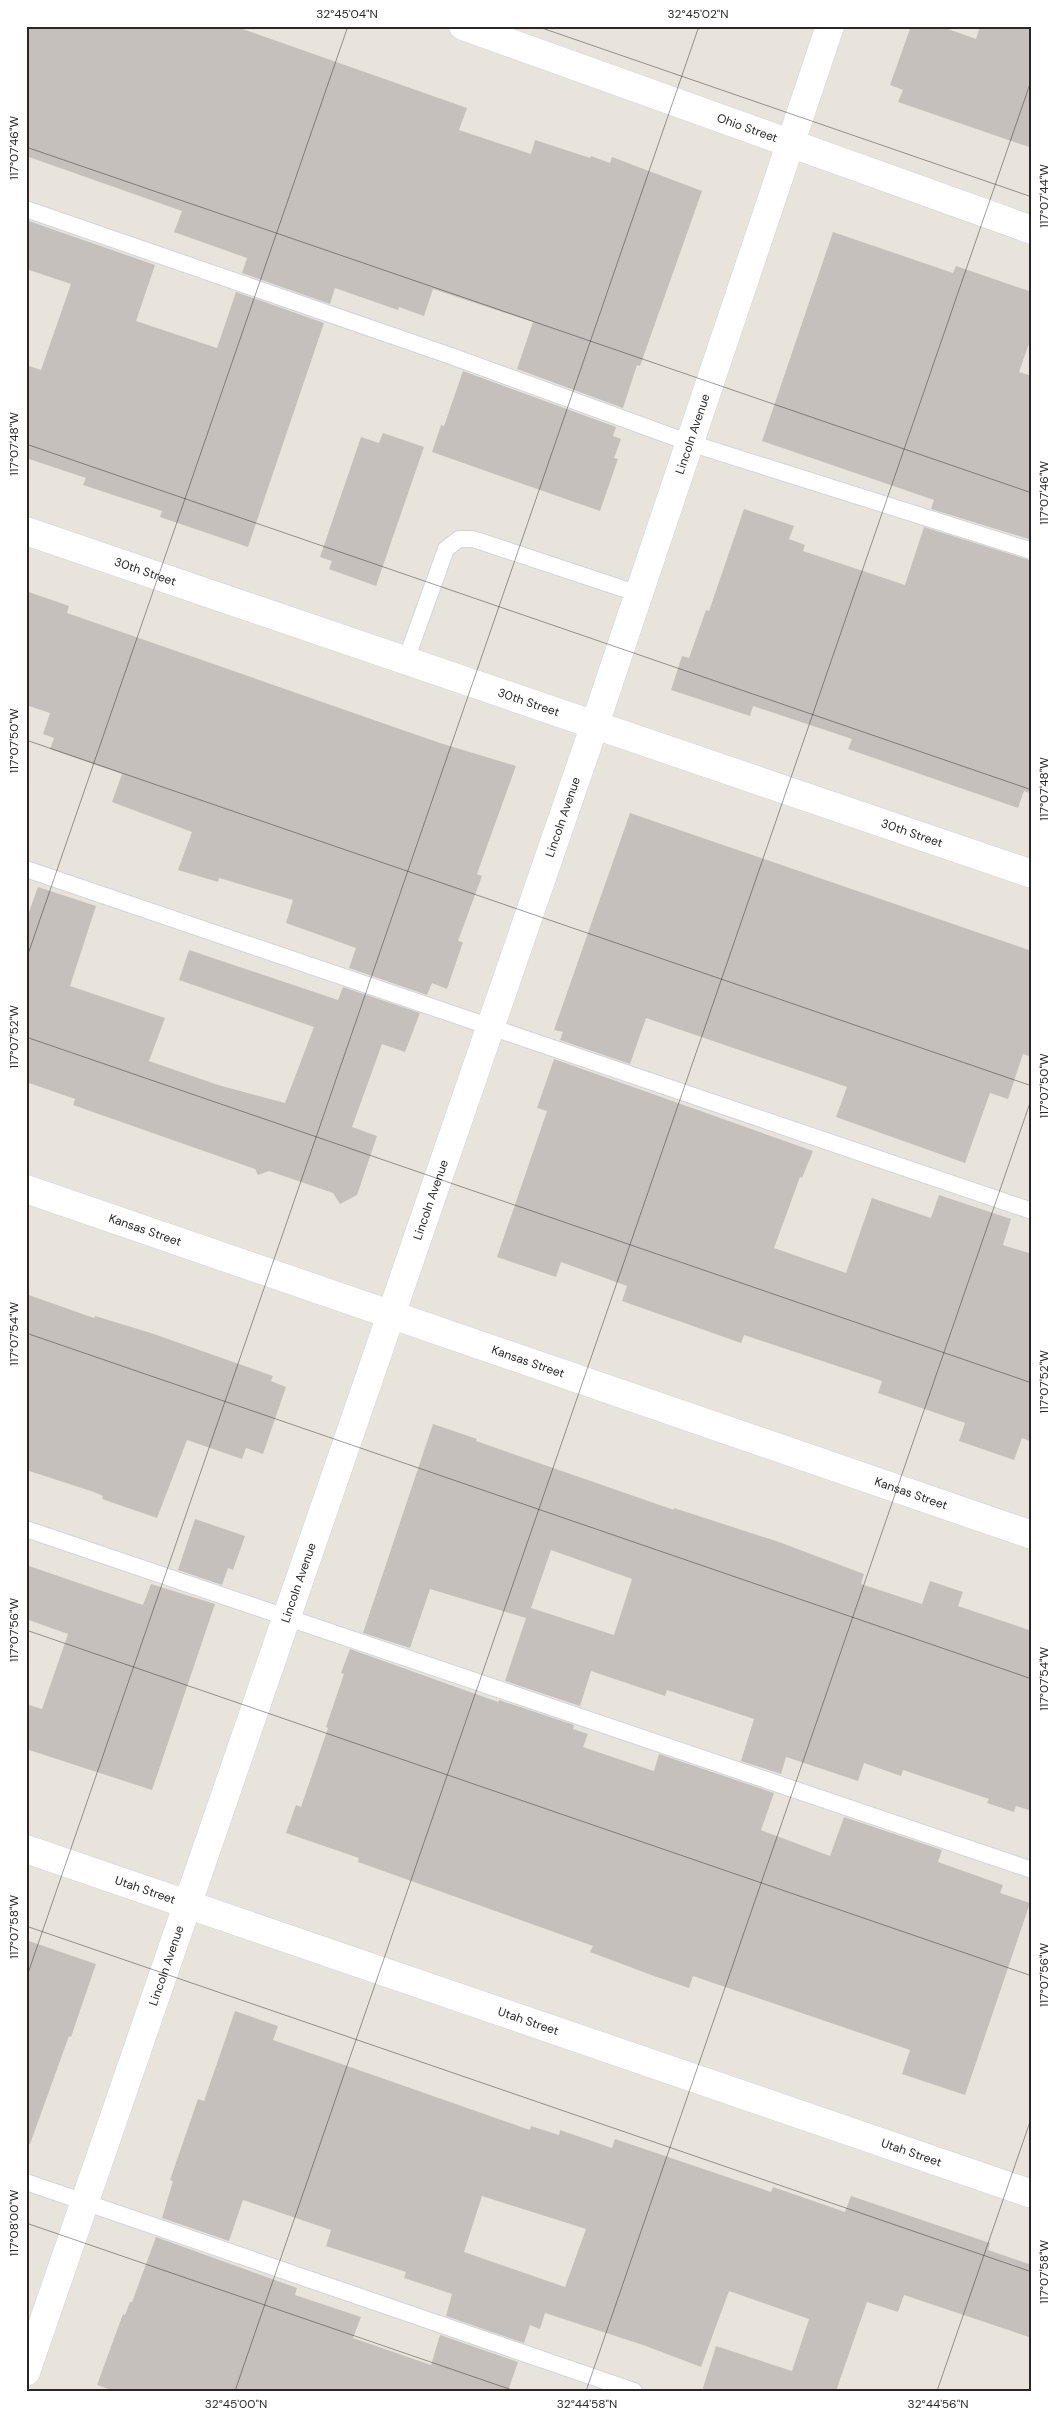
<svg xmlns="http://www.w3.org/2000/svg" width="1058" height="2417" font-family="'DM Sans',sans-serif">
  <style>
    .building { fill: #c5c0bb; fill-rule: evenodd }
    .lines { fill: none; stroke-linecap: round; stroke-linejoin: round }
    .service-casing { stroke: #d1d3e0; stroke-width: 18 }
    .minor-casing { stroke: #d1d3e0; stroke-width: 29 }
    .tertiary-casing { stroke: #d1d3e0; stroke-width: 29 }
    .secondary-casing { stroke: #d1d3e0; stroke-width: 29 }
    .service { stroke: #fff; stroke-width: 16 }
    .minor { stroke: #fff; stroke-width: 28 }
    .tertiary { stroke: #fff; stroke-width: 28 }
    .secondary { stroke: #fff; stroke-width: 28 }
    .ticks { fill: none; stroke: #282828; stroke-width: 1; stroke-opacity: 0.45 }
    .labels { text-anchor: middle; stroke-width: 4.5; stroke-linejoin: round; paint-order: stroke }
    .street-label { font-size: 12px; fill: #282828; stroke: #fff }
    .neatline { fill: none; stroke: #282828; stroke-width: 2 }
    .ticks-label { font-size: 12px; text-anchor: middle; fill: #282828 }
  </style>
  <rect width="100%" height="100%" fill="#e9e4db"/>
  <!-- building -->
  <g class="building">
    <polygon points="26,26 234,26 467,108 459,130 531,154 535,140 590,158 591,156 610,163 612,157 702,191 640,366 637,365 623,408 517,369 533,322 433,289 424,316 399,307 398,310 335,288 330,304 242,273 247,258 174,232 182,211 26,156"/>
    <polygon points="911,26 940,26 976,39 980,26 1032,26 1032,148 898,102 903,90 890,85"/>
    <polygon points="26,220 155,265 136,321 217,348 236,292 324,323 248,547 160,517 162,511 83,485 86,478 26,458 26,365 41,370 71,284 26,269"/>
    <polygon points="833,232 953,273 956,266 1032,292 1032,335 1019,372 1032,376 1032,540 931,509 934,500 762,441"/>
    <polygon points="463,371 616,427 613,436 621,439 614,458 618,459 600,511 432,452 441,425 444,426"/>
    <polygon points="383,433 424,447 376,586 329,569 332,561 320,557 361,437 379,443"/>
    <polygon points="744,509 794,526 789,539 805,545 803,551 905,585 924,527 1032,561 1032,794 1024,791 1018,808 848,749 852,739 753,706 750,716 671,690 682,656 689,658 706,610 709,611"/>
    <polygon points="26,591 69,606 67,613 440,743 516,766 477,874 482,876 458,941 463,942 447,989 432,983 427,995 349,968 356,948 286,923 293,900 219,878 218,882 178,870 192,832 112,802 122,774 50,749 54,738 43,734 50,713 26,705"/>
    <polygon points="630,813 1032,951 1032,1057 1023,1054 1008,1099 990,1093 965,1163 836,1117 847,1087 646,1018 630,1064 560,1040 563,1032 554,1030"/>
    <polygon points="38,887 96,906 70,986 165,1018 149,1061 218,1085 285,1103 314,1027 179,980 189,950 338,1000 343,987 420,1013 405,1052 382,1044 352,1127 377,1136 357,1195 340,1204 333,1193 269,1171 258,1175 255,1169 73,1105 75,1099 26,1082 26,920"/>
    <polygon points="554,1059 813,1151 802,1178 800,1177 774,1248 846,1273 872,1198 931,1218 939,1195 1011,1219 1003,1245 1032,1254 1032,1442 1022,1438 1014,1460 959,1441 965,1423 878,1393 882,1381 744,1335 741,1343 622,1301 627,1286 561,1262 556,1277 497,1257 547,1111 537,1108"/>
    <polygon points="26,1294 94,1318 95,1316 151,1333 273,1376 271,1381 286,1387 263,1454 246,1448 242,1459 187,1440 157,1518 102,1499 103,1496 94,1492 26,1470"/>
    <path d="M433,1424L477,1439L476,1441L674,1510V1508L779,1542L864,1574L861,1584L922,1604L930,1581L963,1592L958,1606L1032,1631V1811L1016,1806L1014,1812L987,1803L989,1799L903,1770L901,1776L864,1763L858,1781L786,1757L781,1774L741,1761L754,1719L667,1690L665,1696L591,1671L580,1706L505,1681L526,1618L430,1589L410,1648L363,1633ZM551,1550L632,1579L614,1635L531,1608Z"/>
    <polygon points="195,1519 245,1536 233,1570 228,1568 222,1585 178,1570"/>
    <polygon points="26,1565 143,1605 151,1584 215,1604 152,1790 26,1749 26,1704 42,1709 68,1634 26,1619"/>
    <polygon points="350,1649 498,1702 499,1700 574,1725 573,1729 588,1734 583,1747 654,1771 659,1754 774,1793 761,1830 830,1856 844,1817 942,1850 938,1862 1003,1885 1000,1893 1030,1903 965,2095 902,2074 910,2050 693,1976 689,1988 654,1976 590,1952 593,1946 358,1862 359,1858 286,1833 296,1805 301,1807 328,1728 326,1727 344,1674 341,1673"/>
    <polygon points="26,1940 96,1964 71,2037 69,2036 30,2144 26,2143"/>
    <path d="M235,2011L278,2026L273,2040L530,2130L531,2126L559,2135L560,2130L612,2148L615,2139L771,2192L773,2187L845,2212L851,2196L990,2243L988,2250L1032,2265V2338L904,2295L898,2312L867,2302L836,2391H702L716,2346L792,2371L809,2319L729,2291L701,2367L646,2346L545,2313L540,2329L530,2325L524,2343L446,2316L452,2294L404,2278L406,2272L326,2246L331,2230L243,2200L229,2241L162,2218L173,2181L170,2180L198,2099L204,2101ZM482,2196L586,2229L565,2287L464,2252Z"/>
    <polygon points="156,2237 297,2288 295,2295 361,2317 353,2338 431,2365 440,2335 518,2362 508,2391 114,2391 97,2385 123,2314 125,2315 130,2302 132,2302"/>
  </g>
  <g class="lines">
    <!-- service casing -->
    <g class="service-casing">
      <g id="service">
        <polyline points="26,209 451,356 690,443 1032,551"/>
        <polyline points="406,660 446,549 459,539 473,539 639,594"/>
        <polyline points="26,869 1032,1211"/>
        <polyline points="26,1529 1032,1870"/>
        <polyline points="26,2182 634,2391"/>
      </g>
    </g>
    <!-- minor casing -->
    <g class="minor-casing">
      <g id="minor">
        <path id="s1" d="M463,26L1032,230"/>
        <path id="s2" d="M26,1189L1032,1535"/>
      </g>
    </g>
    <!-- tertiary casing -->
    <g class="tertiary-casing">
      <g id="tertiary">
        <path id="s3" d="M26,1849L1032,2194"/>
        <path id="s4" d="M26,2372L595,724"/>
      </g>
    </g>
    <!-- secondary casing -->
    <g class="secondary-casing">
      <g id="secondary">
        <path id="s5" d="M26,531L1032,874"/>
        <path id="s6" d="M595,724L830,26"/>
      </g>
    </g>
    <!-- service -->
    <use href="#service" class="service"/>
    <!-- minor -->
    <use href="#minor" class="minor"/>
    <!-- tertiary -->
    <use href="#tertiary" class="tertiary"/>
    <!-- secondary -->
    <use href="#secondary" class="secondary"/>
  </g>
  <!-- ticks -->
  <path class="ticks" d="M536,26L1032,197M26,147L1032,493M26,444L1032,790M26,740L1032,1086M26,960L348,26M26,1037L1032,1383M26,1333L1032,1679M26,1630L1032,1976M26,1926L1032,2272M26,1979L699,26M26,2223L515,2391M235,2391L1032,78M586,2391L1032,1097M937,2391L1032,2116"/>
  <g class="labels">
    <!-- street labels -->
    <g class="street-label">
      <text dy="4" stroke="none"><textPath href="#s1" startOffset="302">Ohio Street</textPath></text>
      <text dy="4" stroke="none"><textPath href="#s6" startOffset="306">Lincoln Avenue</textPath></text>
      <text dy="4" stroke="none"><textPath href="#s5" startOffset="126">30th Street</textPath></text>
      <text dy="4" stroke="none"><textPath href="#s5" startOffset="531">30th Street</textPath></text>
      <text dy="4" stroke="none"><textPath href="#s4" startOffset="1645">Lincoln Avenue</textPath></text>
      <text dy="4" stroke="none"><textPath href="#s5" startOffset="936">30th Street</textPath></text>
      <text dy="4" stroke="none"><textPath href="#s4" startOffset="1240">Lincoln Avenue</textPath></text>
      <text dy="4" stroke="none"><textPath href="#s2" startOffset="126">Kansas Street</textPath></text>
      <text dy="4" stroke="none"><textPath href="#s2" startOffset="531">Kansas Street</textPath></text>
      <text dy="4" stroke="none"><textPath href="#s2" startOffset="936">Kansas Street</textPath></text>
      <text dy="4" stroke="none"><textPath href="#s4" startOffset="835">Lincoln Avenue</textPath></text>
      <text dy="4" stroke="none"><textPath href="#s3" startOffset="126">Utah Street</textPath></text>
      <text dy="4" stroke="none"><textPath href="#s4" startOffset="430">Lincoln Avenue</textPath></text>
      <text dy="4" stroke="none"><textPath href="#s3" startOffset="531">Utah Street</textPath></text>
      <text dy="4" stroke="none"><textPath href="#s3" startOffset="936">Utah Street</textPath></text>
    </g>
  </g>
  <!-- border -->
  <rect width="1058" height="2417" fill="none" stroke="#ffffff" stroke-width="55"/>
  <rect x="28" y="28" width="1002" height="2362" class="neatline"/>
  <g class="ticks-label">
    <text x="347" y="18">32°45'04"N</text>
    <text x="698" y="18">32°45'02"N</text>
    <text transform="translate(14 148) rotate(-90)" y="4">117°07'46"W</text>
    <text transform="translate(1044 196) rotate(-90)" y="4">117°07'44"W</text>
    <text transform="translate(14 444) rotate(-90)" y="4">117°07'48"W</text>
    <text transform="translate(1044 493) rotate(-90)" y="4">117°07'46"W</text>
    <text transform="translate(14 741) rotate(-90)" y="4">117°07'50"W</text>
    <text transform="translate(1044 789) rotate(-90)" y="4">117°07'48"W</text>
    <text transform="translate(14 1037) rotate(-90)" y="4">117°07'52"W</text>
    <text transform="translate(1044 1086) rotate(-90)" y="4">117°07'50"W</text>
    <text transform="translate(14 1334) rotate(-90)" y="4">117°07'54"W</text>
    <text transform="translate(1044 1382) rotate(-90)" y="4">117°07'52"W</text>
    <text transform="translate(14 1630) rotate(-90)" y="4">117°07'56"W</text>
    <text transform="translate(1044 1679) rotate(-90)" y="4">117°07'54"W</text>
    <text transform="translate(14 1927) rotate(-90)" y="4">117°07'58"W</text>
    <text transform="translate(1044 1975) rotate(-90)" y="4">117°07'56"W</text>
    <text transform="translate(14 2223) rotate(-90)" y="4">117°08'00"W</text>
    <text transform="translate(1044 2272) rotate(-90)" y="4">117°07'58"W</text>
    <text x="236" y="2408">32°45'00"N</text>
    <text x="587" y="2408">32°44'58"N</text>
    <text x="938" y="2408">32°44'56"N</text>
  </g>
</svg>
